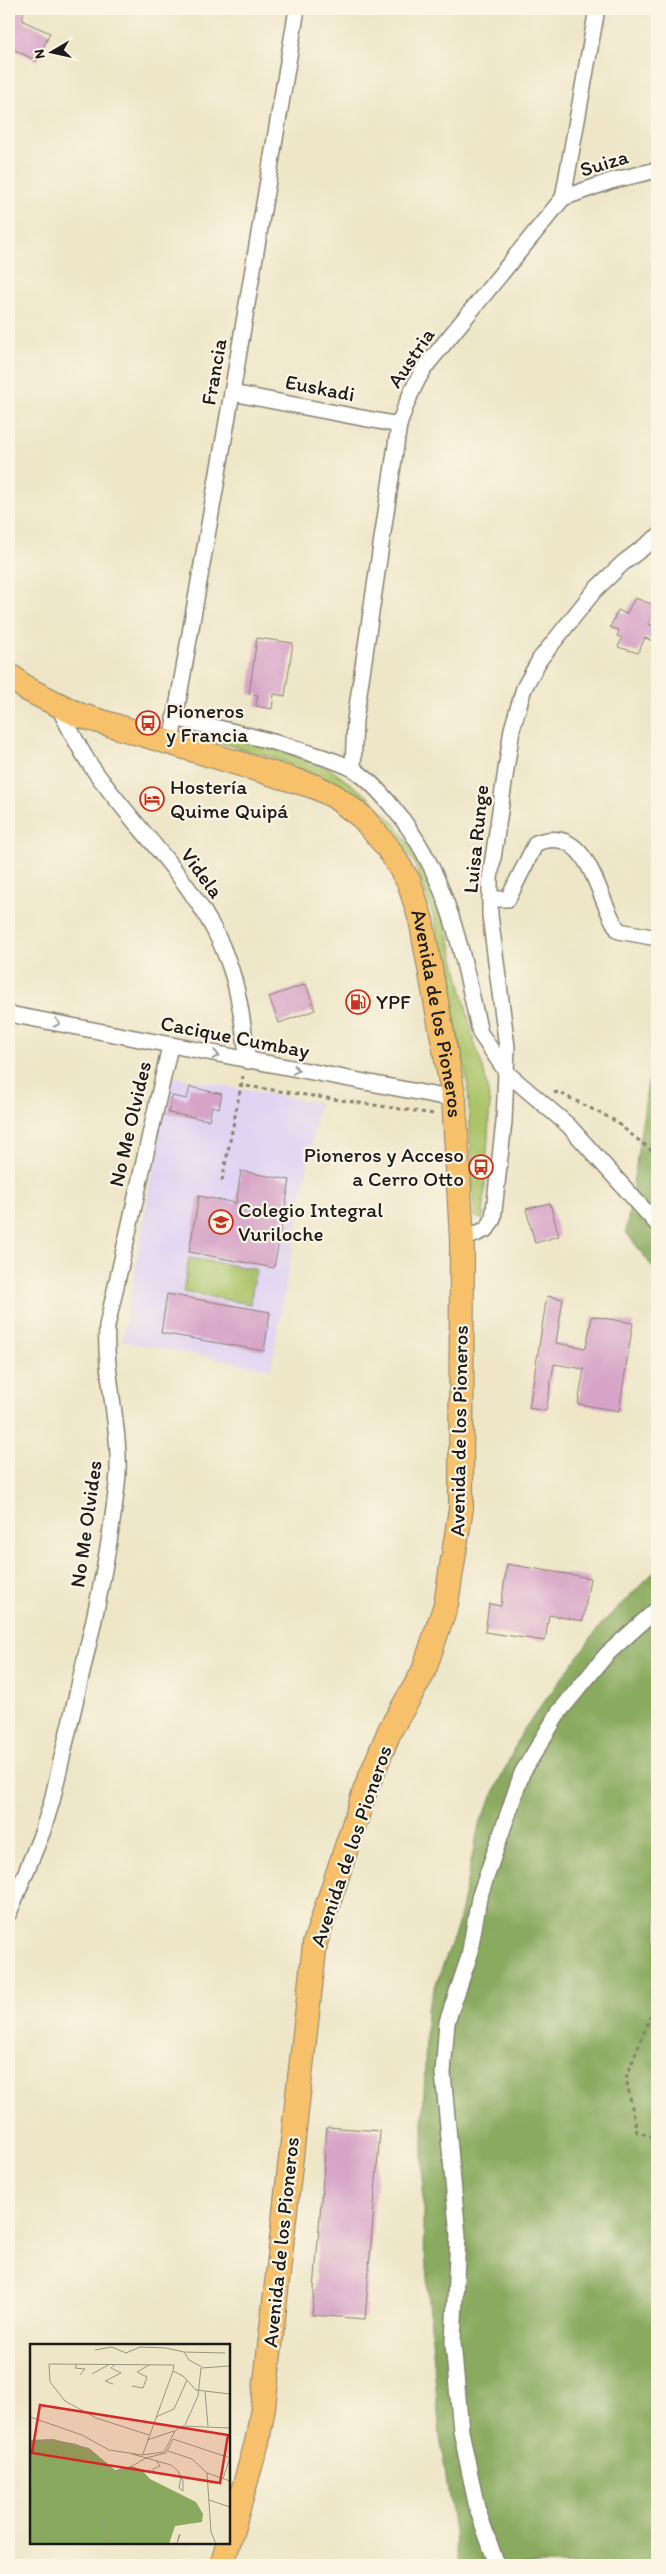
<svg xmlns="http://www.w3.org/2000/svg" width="666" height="2574" font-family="Itim,sans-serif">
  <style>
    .built { fill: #e1d4f3 }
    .green { fill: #acc56a; stroke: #647043 }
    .forest { fill: #89aa5e; stroke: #52633d }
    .building { fill: #d7a4c8 }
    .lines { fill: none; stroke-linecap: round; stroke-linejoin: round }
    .street-casing { stroke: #858172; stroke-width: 18 }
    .primary-casing { stroke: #858172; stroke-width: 26 }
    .path { stroke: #858172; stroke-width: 3; stroke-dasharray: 4 4; stroke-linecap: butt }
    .street { stroke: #fff; stroke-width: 15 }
    .primary { stroke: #f7c06b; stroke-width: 24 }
    .oneway { stroke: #999 }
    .labels { text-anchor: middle; stroke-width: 4.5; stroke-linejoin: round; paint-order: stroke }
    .street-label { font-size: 21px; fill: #1c1c1c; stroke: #fcf5e5 }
    .poi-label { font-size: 21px; fill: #1c1c1c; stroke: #fcf5e5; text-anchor: start }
    .inset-road { fill: none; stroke: #9a9583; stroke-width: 1 }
    .view { fill: #d62828; fill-opacity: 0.15; stroke: #d62828; stroke-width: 2.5 }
    .inset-edge { fill: none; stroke: #1c1c1c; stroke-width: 2.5 }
  </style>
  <rect width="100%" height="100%" fill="#fcf5e5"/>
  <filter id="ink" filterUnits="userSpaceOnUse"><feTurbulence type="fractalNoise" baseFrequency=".02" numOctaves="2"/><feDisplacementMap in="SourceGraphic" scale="10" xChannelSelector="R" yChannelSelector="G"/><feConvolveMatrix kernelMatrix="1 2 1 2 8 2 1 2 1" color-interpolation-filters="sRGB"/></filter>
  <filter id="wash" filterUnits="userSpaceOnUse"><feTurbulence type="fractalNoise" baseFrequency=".0096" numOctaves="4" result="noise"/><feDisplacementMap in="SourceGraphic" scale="20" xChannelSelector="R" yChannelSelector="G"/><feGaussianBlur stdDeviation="1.12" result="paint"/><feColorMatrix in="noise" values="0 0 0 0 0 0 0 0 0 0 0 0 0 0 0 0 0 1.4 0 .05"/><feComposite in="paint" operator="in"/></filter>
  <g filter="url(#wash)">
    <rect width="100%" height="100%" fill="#eee6c7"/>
    <!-- built -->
    <polygon class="built" points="170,1076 319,1103 271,1369 122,1341"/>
    <!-- green -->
    <g class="green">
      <polygon points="187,726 276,749 329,768 370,798 395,824 429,873 445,920 474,1041 484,1071 490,1104 483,1220 474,1216 468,1087 434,918 414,862 379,819 323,778 274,758 184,733"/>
      <polygon points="189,1258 256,1269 250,1304 183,1292"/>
    </g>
    <!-- forest -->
    <g class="forest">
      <polygon points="657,1075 657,1273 626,1232 648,1082"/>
      <polygon points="657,1569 657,2565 459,2565 440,2437 423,2228 423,2123 427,2008 457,1928 479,1825 522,1732 603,1622"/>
    </g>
    <g id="blocks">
      <!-- building -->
      <g class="building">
        <polygon points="9,9 23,9 23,21 50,33 37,61 9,47"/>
        <polygon points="635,598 657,606 648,624 657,627 657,632 653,641 645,638 638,653 618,647 622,638 617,636 619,630 610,627 618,610 626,614"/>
        <polygon points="257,638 293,643 285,696 274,694 272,709 256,706 258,695 249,694"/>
        <polygon points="306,984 315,1010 279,1023 269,997"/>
        <polygon points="190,1087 222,1094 219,1108 212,1106 209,1120 168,1113 172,1096 187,1099"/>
        <polygon points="241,1171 290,1180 274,1268 189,1252 199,1196 236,1203"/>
        <polygon points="550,1203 559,1236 535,1243 526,1209"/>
        <polygon points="167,1294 270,1312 264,1351 161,1333"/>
        <polygon points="547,1296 563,1299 556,1343 586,1348 592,1316 633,1323 619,1411 578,1404 584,1369 554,1364 546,1411 529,1408"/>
        <polygon points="507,1564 590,1578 583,1621 549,1615 545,1641 485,1632 489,1604 501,1606"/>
        <polygon points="327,2127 380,2131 365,2319 312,2315"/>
      </g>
    </g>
  </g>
  <g filter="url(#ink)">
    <use href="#blocks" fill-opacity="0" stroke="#858172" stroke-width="1"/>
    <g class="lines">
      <!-- street casing -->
      <g class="street-casing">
        <g id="street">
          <polyline points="563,198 611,181 657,170"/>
          <polyline points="232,393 399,425"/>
          <path d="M58,706C68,725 77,745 89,763C134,829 200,884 228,961C240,993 243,1027 248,1061"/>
          <path d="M174,718C218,728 261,737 303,751C319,756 338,761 353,769C369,779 382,794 394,809C448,873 462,953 480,1033L507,1073L568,1125L657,1224"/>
          <polyline points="171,742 232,393 297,9"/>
          <path d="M353,769L355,720L399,425C406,403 413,386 425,367L563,198L597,9"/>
          <path d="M490,899H508L536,843C591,822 596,900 619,931L657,938"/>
          <polyline points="9,1014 454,1099"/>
          <polyline points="462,1240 487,1229 493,1219 504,1122 507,1047 490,915 490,879 512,729 524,688 540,659 595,590 623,563 657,537"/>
          <path d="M9,1913L42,1833L52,1801C75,1697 105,1591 117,1485C123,1434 104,1379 107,1326L170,1046"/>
          <polyline points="497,2565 477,2508 461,2431 453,2342 458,2236 443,2073 447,2022 469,1957 479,1898 522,1773 559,1712 607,1654 657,1609"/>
        </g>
      </g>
      <!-- primary casing -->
      <g class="primary-casing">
        <g id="primary">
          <path id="s1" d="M9,675L27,689L79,715L316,787L334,796L362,817L388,848L409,882L421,920L454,1099L462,1240L461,1508L446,1604L423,1673L390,1730L366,1788L315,1943L263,2408L257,2442L222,2565"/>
        </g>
      </g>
      <!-- path -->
      <g class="path">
        <polyline points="239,1085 434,1114"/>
        <polyline points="554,1093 558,1092 612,1119 657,1155"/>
        <polyline points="222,1181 243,1076"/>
        <polyline points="657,2000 626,2078 637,2132 657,2138 657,2136"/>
      </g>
      <!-- street -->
      <use href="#street" class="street"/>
      <!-- primary -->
      <use href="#primary" class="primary"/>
    </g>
    <!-- one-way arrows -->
    <defs><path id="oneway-chevron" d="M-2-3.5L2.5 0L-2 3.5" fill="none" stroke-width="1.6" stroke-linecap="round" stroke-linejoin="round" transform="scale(1.25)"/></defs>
    <g class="oneway">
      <use href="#oneway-chevron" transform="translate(57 1023) rotate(11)"/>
      <use href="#oneway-chevron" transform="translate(216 1055) rotate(11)"/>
      <use href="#oneway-chevron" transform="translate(296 1070) rotate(11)"/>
    </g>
  </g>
  <!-- icons -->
  <defs>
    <g id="bus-ring" transform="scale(1.25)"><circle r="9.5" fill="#fcf5e5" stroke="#c8321e" stroke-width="1.5"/><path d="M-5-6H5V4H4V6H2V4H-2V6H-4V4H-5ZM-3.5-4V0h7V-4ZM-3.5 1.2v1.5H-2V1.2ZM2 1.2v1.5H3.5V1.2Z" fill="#c8321e"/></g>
    <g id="hotel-ring" transform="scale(1.25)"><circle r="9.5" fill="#fcf5e5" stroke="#c8321e" stroke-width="1.5"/><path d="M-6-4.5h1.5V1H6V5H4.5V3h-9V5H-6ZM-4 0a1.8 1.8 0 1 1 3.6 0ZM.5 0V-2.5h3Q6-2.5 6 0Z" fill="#c8321e"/></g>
    <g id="fuel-ring" transform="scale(1.25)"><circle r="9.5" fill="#fcf5e5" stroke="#c8321e" stroke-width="1.5"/><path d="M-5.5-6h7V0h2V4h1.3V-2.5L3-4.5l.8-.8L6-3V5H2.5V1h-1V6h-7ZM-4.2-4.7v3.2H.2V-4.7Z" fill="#c8321e"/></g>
    <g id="school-ring" transform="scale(1.25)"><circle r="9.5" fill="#fcf5e5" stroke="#c8321e" stroke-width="1.5"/><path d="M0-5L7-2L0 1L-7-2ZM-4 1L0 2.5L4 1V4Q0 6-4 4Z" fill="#c8321e"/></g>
  </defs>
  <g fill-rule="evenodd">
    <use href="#bus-ring" x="148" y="723"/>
    <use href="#hotel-ring" x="152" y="799"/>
    <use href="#fuel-ring" x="358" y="1002"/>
    <use href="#bus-ring" x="481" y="1167"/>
    <use href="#school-ring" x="221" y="1222"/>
  </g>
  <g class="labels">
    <!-- street labels -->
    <g class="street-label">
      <text transform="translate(604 163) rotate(-17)" y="7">Suiza</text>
      <text transform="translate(411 358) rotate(-56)" y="7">Austria</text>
      <text transform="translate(214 372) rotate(-80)" y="7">Francia</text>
      <text transform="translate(320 388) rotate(11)" y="7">Euskadi</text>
      <text transform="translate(476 839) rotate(-84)" y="7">Luisa Runge</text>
      <text transform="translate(202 873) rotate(54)" y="7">Videla</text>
      <text dy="7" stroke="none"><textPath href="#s1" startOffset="599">Avenida de los Pioneros</textPath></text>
      <text transform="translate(235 1037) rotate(11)" y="7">Cacique Cumbay</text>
      <text transform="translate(130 1124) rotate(-77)" y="7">No Me Olvides</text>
      <text transform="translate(459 1431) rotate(-89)" y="7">Avenida de los Pioneros</text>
      <text transform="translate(86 1524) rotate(-82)" y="7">No Me Olvides</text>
      <text transform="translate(351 1846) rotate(-71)" y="7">Avenida de los Pioneros</text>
      <text transform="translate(281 2242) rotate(-84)" y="7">Avenida de los Pioneros</text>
    </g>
    <!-- poi labels -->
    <g class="poi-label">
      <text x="166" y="718">Pioneros<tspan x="166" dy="24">y Francia</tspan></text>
      <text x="170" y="794">Hostería<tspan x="170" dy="24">Quime Quipá</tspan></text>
      <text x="376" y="1009">YPF</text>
      <text x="464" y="1162" text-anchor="end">Pioneros y Acceso<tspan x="464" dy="24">a Cerro Otto</tspan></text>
      <text x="238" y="1217">Colegio Integral<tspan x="238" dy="24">Vuriloche</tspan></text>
    </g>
  </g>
  <!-- overview -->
  <g transform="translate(30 2344)">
    <rect width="200" height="200" fill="#eee6c7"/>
    <path d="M23,95L59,104L85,126L101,122L111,125L120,135L166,158L173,170L172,178L145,182L139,200H0V96Z" fill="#89aa5e"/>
    <path class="inset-road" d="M65,6L82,3L96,9L110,3L136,4L154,8L195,9M154,8L159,16L172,23M47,20L45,24L55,25L50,31M143,27L153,32L166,46L200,50M62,30L80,20M83,40L75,37L91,29L81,24L85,20M102,42L113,44L117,33L107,28L119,21M175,48L178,82M0,73L52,91L79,106L112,111L134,108L145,87L152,82L200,84M126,73L144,65L157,36M155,81L168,52L171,24L200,22M143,95L200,114M117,96L144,87M0,99L15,96L45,100L62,108L78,126L90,129L116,114L136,109L143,95M138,107L162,115L177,129L200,137M102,110L141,121L148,127L153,137V147L149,144L151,133M113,110L143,27L144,21L19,20L20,38L35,57L66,74L119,91M124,129L123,125L130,122L126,116M177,129L181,188L186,200M193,135L200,113M179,156L200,163M71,173L79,200M147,200L149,191L150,190L148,197"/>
    <path class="view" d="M10,61L198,91L190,139L2,109Z"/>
    <rect width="200" height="200" class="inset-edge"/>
  </g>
  <!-- margin -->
  <rect width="666" height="2574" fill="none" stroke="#fcf5e5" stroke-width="30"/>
  <!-- north arrow -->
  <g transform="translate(52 52) rotate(261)" stroke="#fcf5e5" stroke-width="4" paint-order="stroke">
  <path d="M0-4L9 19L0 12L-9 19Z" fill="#1c1c1c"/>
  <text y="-8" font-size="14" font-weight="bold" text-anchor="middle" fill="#1c1c1c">N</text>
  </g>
</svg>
